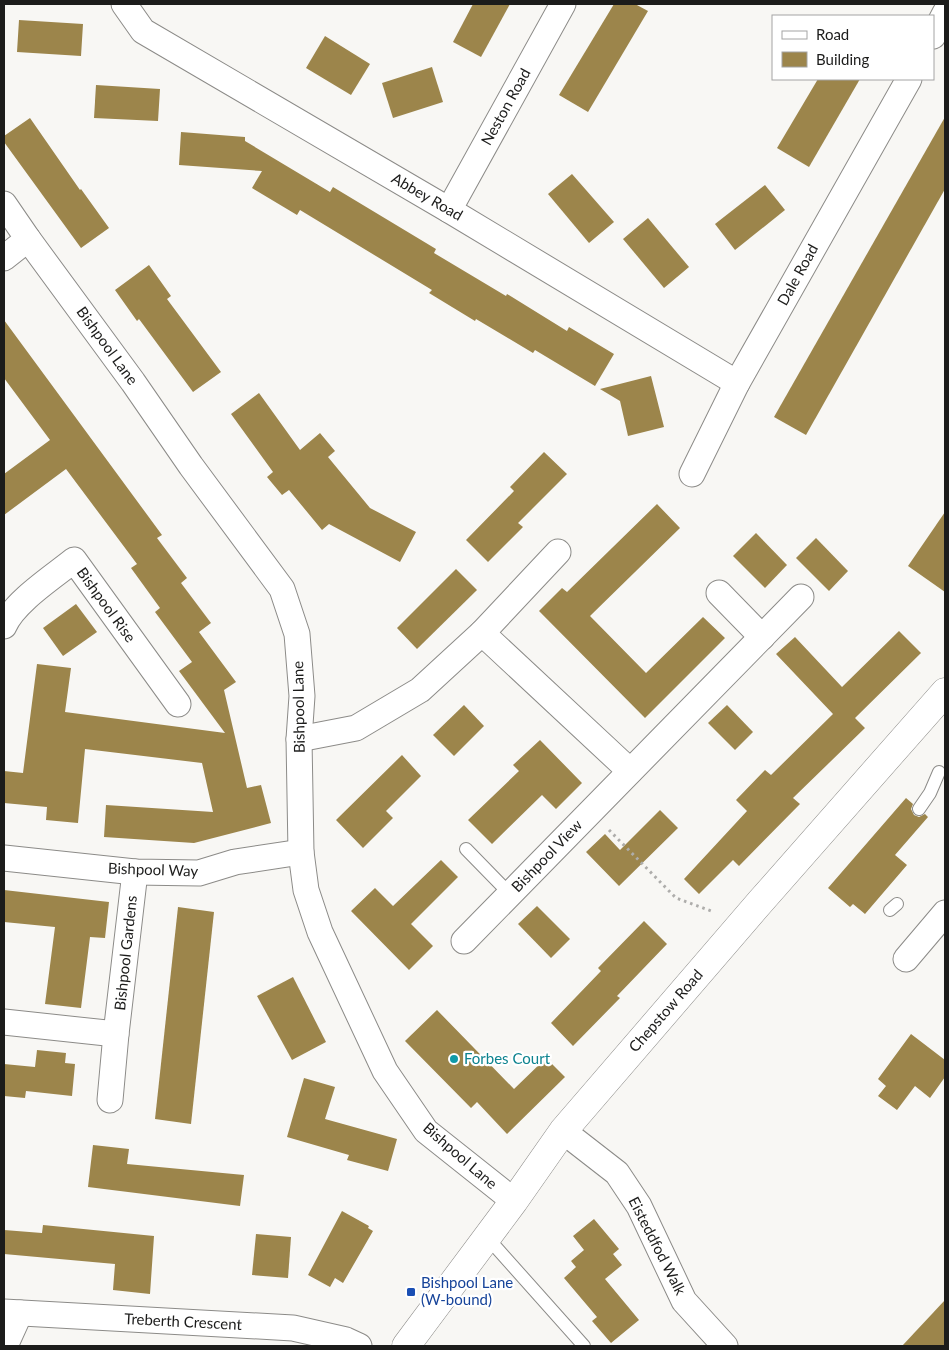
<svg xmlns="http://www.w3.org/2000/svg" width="949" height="1350" font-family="Lato,sans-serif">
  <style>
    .building { fill: #9c854b }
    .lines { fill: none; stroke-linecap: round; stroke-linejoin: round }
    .service-casing { stroke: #8c8b88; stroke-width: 14 }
    .minor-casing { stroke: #8c8b88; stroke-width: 27 }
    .secondary-casing { stroke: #8c8b88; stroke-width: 29 }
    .path { stroke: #aeadab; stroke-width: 3; stroke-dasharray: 2.5 4; stroke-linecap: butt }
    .service { stroke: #fff; stroke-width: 12 }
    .minor { stroke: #fff; stroke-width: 25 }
    .secondary { stroke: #fff; stroke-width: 28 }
    .culture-dot { fill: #0f9aa8; stroke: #fff; stroke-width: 2 }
    .transit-dot { fill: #1a4fb4; stroke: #fff; stroke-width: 2 }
    .labels { text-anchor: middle; stroke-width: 4.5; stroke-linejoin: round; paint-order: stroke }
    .street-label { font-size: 15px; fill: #1c1c1b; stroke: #fff }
    .culture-label { font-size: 15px; fill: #0d838f; stroke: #fff; text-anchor: start }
    .transit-label { font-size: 15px; fill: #164399; stroke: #fff; text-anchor: start }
  </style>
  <rect width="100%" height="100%" fill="#f8f7f4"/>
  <!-- building -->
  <g class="building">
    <polygon points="473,4 510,4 481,57 453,42"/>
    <polygon points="614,4 635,4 648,11 588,112 559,95"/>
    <polygon points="19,20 83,24 81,56 17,52"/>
    <polygon points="325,36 370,64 351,95 306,68"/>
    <polygon points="432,67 443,102 393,118 382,83"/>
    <polygon points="818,79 860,79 809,167 777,148"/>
    <polygon points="96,85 160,89 158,121 94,118"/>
    <polygon points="945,117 945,189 806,435 774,417"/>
    <polygon points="30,118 80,190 81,189 109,228 81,248 4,142 4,136"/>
    <polygon points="181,132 245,137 245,141 330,192 333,187 436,249 434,253 506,296 507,294 567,331 569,327 614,354 595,386 535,350 533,353 476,319 475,321 429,293 432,290 300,210 297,215 252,188 262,171 179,165"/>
    <polygon points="572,174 614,222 589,243 548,194"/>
    <polygon points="765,185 785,210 735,250 715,224"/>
    <polygon points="648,218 689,267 664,288 623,239"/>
    <polygon points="149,265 171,296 167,299 221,372 193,392 139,319 137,321 115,290"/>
    <polygon points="4,320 162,535 157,538 187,578 181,583 211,623 199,632 236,682 224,690 247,788 261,785 271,823 194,843 104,837 106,805 213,812 202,763 85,749 78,823 46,820 47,807 4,803 4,771 23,773 37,664 71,668 65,712 225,733 179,671 192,662 155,612 160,608 131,568 137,564 66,469 4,515 4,474 50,440 4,378"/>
    <polygon points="651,376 664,427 628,436 620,401 600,389"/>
    <polygon points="259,393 300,450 320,433 335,451 328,457 370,508 416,532 400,562 329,524 322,530 289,490 282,495 267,477 273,472 231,414"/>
    <polygon points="544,452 567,474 518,523 523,527 488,562 466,540 514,491 510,487"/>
    <polygon points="657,504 680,528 590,616 646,673 703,617 725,638 645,718 539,611 562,588 567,592"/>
    <polygon points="945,512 945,592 908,566"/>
    <polygon points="756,533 787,565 765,588 733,556"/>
    <polygon points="816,538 848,571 829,591 796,558"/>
    <polygon points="456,569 477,590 417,649 397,628"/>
    <polygon points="76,604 97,632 63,656 43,628"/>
    <polygon points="899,631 921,653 855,718 865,728 793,798 800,804 739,866 733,860 699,894 684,879 747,811 736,800 765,770 771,775 833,714 776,654 795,637 842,687"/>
    <polygon points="464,705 484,726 454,756 433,735"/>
    <polygon points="727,705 753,732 735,750 708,723"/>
    <polygon points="540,740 582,783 556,809 542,795 492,844 468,820 519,771 513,765"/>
    <polygon points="402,755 421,776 386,811 393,818 363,848 336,820"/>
    <polygon points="906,798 913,804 911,809 914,815 919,817 925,814 928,817 895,855 907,865 865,914 853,904 850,907 828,888"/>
    <polygon points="660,810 678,828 619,886 586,852 605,834 620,850"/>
    <polygon points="441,860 458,877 411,924 433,946 409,970 351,911 375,888 393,906"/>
    <polygon points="4,890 109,902 105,938 90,937 81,1008 45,1004 55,927 4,922"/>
    <polygon points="537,906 570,939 551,958 518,924"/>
    <polygon points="178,907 214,912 191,1124 155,1119"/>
    <polygon points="644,921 667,944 617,996 620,998 573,1046 551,1023 601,971 598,968"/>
    <polygon points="293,977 326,1042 292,1060 257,996"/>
    <polygon points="437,1010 514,1089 546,1058 565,1077 507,1134 477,1102 471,1108 405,1041"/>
    <polygon points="911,1034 945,1060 945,1077 930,1098 915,1086 897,1110 878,1096 886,1086 878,1079"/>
    <polygon points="37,1050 66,1053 65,1063 75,1064 72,1096 26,1091 25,1098 4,1096 4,1064 35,1067"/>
    <polygon points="304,1078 335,1087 325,1119 397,1139 388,1171 347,1160 349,1155 287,1137"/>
    <polygon points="93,1145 129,1149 127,1164 244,1175 240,1206 88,1187"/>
    <polygon points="342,1211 369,1226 368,1228 373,1231 343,1283 335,1278 330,1287 308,1275"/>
    <polygon points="594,1219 619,1249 613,1254 622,1265 605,1279 639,1320 611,1343 592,1321 597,1317 564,1278 576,1267 571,1261 584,1250 573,1236"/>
    <polygon points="43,1225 154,1236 150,1294 113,1290 115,1264 4,1254 4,1230 42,1233"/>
    <polygon points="256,1234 291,1237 288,1278 252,1275"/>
    <polygon points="945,1300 945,1346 902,1346"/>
  </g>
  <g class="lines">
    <!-- service casing -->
    <g class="service-casing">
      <g id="service">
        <polyline points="919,809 930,793 939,772"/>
        <polyline points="466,849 510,894"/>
        <polyline points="890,910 897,904"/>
        <polyline points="486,1236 584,1346"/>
      </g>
    </g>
    <!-- minor casing -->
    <g class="minor-casing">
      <g id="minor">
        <polyline points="124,4 143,31 449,210 737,383"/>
        <polyline points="933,36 945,13"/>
        <polyline points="4,204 28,239 133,382 191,466 282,589 297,634 302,696 299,739 301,852 306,890 320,932 385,1071 426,1131 514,1201"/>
        <polyline points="449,210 563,4"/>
        <polyline points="4,258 28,239"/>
        <polyline points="692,474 737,383 909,79"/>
        <polyline points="719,593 762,637"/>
        <path d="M4,626C14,602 53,577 74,560L178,704"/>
        <polyline points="482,633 630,771"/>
        <polyline points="299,739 356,728 420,690 482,633 558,552"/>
        <polyline points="4,858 135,872 199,873 235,862 301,852"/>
        <polyline points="464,941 801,597"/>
        <polyline points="906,959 945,913"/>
        <polyline points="4,1022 116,1034 135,872"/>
        <polyline points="110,1100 116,1034"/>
        <polyline points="563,1131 617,1173 639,1206 684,1301 725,1346"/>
        <polyline points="4,1312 293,1328 346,1340 359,1346"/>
        <polyline points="5,1346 20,1313"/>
      </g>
    </g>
    <!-- secondary casing -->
    <g class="secondary-casing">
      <polyline id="secondary" points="406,1346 514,1201 563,1131 761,901 945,692"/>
    </g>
    <!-- path -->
    <polyline class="path" points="609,830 676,898 714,912"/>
    <!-- service -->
    <use href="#service" class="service"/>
    <!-- minor -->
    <use href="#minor" class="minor"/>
    <!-- secondary -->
    <use href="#secondary" class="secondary"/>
  </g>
  <!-- markers -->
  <circle class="culture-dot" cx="454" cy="1059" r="5"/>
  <rect class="transit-dot" x="406" y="1287" width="10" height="10" rx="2.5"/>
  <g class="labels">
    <!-- street labels -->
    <g class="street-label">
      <text transform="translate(506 107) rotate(-61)" y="5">Neston Road</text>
      <text transform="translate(427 197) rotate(30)" y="5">Abbey Road</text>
      <text transform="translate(798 275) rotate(-61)" y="5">Dale Road</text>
      <text transform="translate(107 346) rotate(54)" y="5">Bishpool Lane</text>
      <text transform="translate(106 605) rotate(54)" y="5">Bishpool Rise</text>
      <text transform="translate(299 707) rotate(-91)" y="5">Bishpool Lane</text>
      <text transform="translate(547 856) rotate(-46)" y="5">Bishpool View</text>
      <text transform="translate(153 870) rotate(2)" y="5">Bishpool Way</text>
      <text transform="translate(126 953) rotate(-84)" y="5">Bishpool Gardens</text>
      <text transform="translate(666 1011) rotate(-49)" y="5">Chepstow Road</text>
      <text transform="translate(460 1156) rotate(41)" y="5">Bishpool Lane</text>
      <text transform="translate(657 1246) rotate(63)" y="5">Eisteddfod Walk</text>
      <text transform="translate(183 1322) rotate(3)" y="5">Treberth Crescent</text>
    </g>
    <!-- culture labels -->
    <g class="culture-label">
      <text x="464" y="1064">Forbes Court</text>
    </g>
    <!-- transit labels -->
    <g class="transit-label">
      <text x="421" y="1288">Bishpool Lane<tspan x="421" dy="17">(W-bound)</tspan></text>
    </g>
  </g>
  <!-- border -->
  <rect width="949" height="1350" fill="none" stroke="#1c1c1b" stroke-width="10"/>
  <!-- legend -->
  <rect x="772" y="15" width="162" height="65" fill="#ffffff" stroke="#a4a4a4"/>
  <rect x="782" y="31" width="25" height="8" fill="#ffffff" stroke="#a4a4a4"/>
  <text x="816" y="40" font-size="15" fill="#1c1c1b">Road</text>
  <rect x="782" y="52" width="25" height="15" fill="#9c854b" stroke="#a4a4a4"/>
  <text x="816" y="65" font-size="15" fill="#1c1c1b">Building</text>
</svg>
